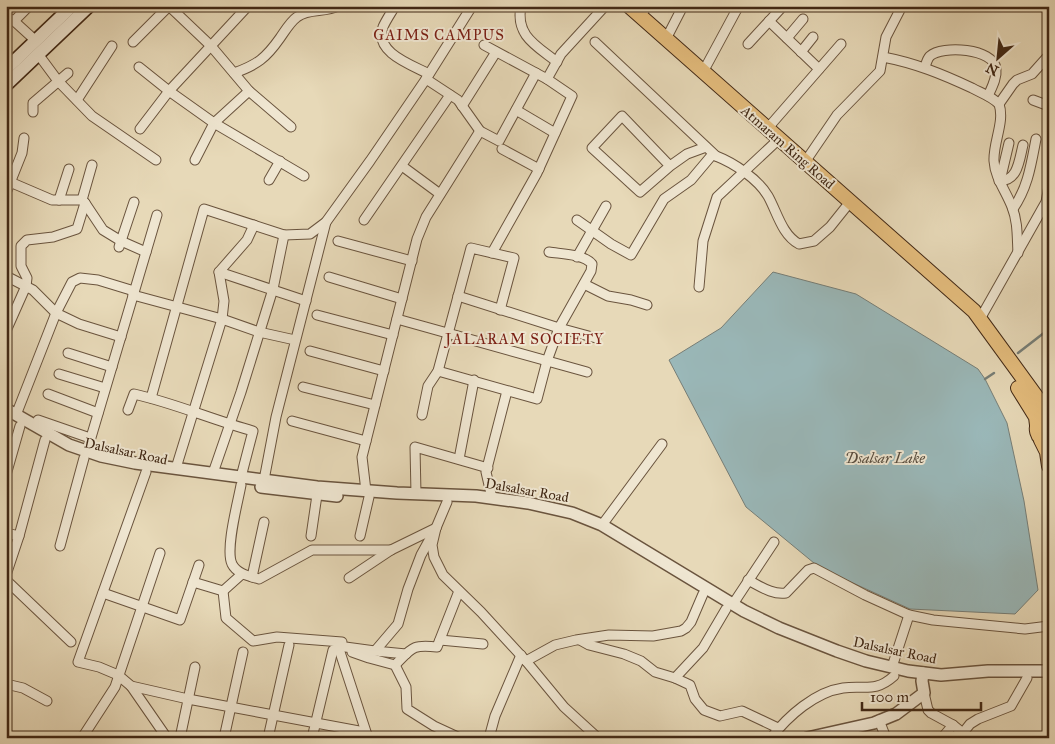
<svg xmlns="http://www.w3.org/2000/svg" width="1055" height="744" font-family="'IM FELL Great Primer',serif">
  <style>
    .water { fill: #9ab8b9; stroke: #767e77 }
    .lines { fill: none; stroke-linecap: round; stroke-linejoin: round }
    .stream { stroke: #767e77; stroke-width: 2.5 }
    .minor-casing { stroke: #6a543e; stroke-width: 11 }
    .tertiary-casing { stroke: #6a543e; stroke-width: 14 }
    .secondary-casing { stroke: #412815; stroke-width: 15 }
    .trunk-casing { stroke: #412815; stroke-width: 16 }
    .minor { stroke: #efe6d1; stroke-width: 9 }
    .tertiary { stroke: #efe6d1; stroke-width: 11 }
    .secondary { stroke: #efe6d1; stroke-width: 12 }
    .trunk { stroke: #e4bc7c; stroke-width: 14 }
    .labels { text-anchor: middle; stroke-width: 4; stroke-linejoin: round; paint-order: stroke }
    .street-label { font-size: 14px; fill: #412815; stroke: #efe6d1 }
    .neighbourhood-label { font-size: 15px; letter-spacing: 1px; fill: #7a1f14; stroke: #efe6d1 }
    .water-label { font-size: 15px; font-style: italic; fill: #574c3e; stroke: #efe6d1 }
  </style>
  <rect width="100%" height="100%" fill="#e7d9b8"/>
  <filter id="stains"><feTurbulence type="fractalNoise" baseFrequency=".004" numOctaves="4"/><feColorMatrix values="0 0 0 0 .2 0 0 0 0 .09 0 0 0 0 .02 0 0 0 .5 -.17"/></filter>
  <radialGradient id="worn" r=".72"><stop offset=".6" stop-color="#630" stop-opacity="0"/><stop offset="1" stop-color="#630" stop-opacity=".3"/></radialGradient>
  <!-- water -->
  <polygon class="water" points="773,272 856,294 978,369 985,379 1007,423 1024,501 1038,590 1015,614 910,609 820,568 746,507 669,360 721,328"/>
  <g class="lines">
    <!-- stream -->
    <g class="stream">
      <polyline points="1018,353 1049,329"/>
      <polyline points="985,379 994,373"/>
    </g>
    <!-- minor casing -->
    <g class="minor-casing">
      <g id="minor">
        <polyline points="169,6 211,46 249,91 291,127"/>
        <path d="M395,6C391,13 386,20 383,27C374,53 412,65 429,74"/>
        <path d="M521,6C515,36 537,46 557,62"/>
        <polyline points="6,7 7,6"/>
        <polyline points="641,16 646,6"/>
        <polyline points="6,17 14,21 36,41"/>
        <polyline points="14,21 29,6"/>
        <polyline points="769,21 819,69"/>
        <polyline points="787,38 803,19"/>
        <polyline points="666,39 683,6"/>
        <polyline points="133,42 169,6"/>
        <path d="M595,42L716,156C734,163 758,179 768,196C777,212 782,235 799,244L814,241L830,227L846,207"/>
        <polyline points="748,44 783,6"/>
        <polyline points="484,45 547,79 572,96 537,173 492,253"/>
        <polyline points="801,52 813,37"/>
        <polyline points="38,54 58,81 92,116 156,160"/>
        <path d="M883,57C915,63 942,74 972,88C981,93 991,96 999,104C1005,122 993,142 994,161C995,178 1006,191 1012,207C1018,222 1017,237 1018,253"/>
        <polyline points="139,67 169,91 214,123 304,176"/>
        <path d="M925,67C926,64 927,59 930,56C942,45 994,48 996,69C997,78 992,87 988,96"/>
        <polyline points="703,72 737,9"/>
        <path d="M234,73C257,65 266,58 280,38C285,31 290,22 297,17C309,8 325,13 338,6"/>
        <polyline points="426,79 458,100 480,131 499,141 536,73"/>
        <polyline points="547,79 561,54 605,6"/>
        <polyline points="77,100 112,46"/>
        <polyline points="1033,100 1049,106"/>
        <polyline points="999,104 1013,84 1017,80 1032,74 1049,55"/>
        <polyline points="462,106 496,52"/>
        <polyline points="516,110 555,133"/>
        <polyline points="33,112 33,103 68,73"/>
        <polyline points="140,129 169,91 248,6"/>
        <polyline points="767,129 841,44"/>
        <polyline points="502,149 539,169"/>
        <polyline points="195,160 214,123 249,91"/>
        <polyline points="805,162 837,115 880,71 886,37 902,6"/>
        <polyline points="402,166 440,194"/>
        <polyline points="670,166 640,192 592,148 622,116 670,166 687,154 706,147"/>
        <polyline points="269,180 280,161"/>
        <path d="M999,181C1018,181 1019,161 1023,145"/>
        <polyline points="1000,181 1009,143"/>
        <polyline points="10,182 52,200 82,200"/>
        <polyline points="6,193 22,153 24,138"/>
        <polyline points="59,200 69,169"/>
        <polyline points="85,203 103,230 121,241 146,252"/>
        <path d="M1013,209C1028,187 1031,165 1036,139"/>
        <polyline points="364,220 450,95"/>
        <polyline points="577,220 611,244 631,255 664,199 691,180 712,155 716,156"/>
        <polyline points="338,241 412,261"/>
        <polyline points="119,247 134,202"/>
        <polyline points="577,257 606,206"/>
        <polyline points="219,272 306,301"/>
        <polyline points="6,276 33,290 56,313 79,324 121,337"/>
        <polyline points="329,277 402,299"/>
        <polyline points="584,284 608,296 631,300 647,305"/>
        <polyline points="699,287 703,241 717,197 779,139"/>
        <polyline points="133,295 222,319 259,332 295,340"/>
        <polyline points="458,296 559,328 596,338"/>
        <polyline points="317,315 393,335"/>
        <polyline points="397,319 587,372"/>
        <polyline points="980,319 1046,202 1049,186"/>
        <polyline points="6,331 26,286 27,278 21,266 21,246 27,240 53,237 77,229 85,203 82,200 92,165"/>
        <polyline points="310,351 384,371"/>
        <polyline points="68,353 112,367"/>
        <path d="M438,371L537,399L547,361L559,328L591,271L592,264C584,254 561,254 549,252"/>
        <polyline points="59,374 105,388"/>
        <polyline points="303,387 375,405"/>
        <polyline points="48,394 98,413"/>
        <polyline points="151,398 204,209 284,235 310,234 326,222 370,161 426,79 472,6"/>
        <path d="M128,410L134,394C174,403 213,420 253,431L241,477"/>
        <polyline points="16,415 56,313 72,282 80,278 98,280 134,291"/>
        <polyline points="422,415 428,386 438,371 471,248 514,258 500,310"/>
        <polyline points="38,420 90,438"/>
        <polyline points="292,421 366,441"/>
        <polyline points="87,451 157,215"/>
        <polyline points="459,459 474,380"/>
        <polyline points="176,468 222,319 224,301 219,272 247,240 254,225"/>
        <polyline points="146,472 78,662 99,667 118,675 131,686 188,699 359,731"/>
        <polyline points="213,473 241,392 273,289 284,235"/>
        <polyline points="6,475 20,426"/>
        <polyline points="264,480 276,417 326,222"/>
        <path d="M241,485C238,502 225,549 232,564C237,574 249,576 259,579L312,550H391"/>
        <polyline points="366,491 362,457 417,239 426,217 480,131"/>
        <polyline points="416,494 415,447 488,468"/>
        <polyline points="492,498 486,472 507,391"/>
        <polyline points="602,525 662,444"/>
        <polyline points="436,528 432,545 434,557 443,575 481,612 526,661 564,707 598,738"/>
        <polyline points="6,533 19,536"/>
        <polyline points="311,536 317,495"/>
        <polyline points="360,536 369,497"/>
        <polyline points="60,546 84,458"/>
        <polyline points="6,575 19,536 45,440"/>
        <polyline points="252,577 264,522"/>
        <polyline points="349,578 391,550 436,528"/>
        <polyline points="6,580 71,642"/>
        <path d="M748,580C760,586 772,595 786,593L808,570L814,568L865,595L909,615L933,620L1025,629L1049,626"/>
        <polyline points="193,582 223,591 226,618 253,641 277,637 342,642 338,646 368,738"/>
        <polyline points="223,591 242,574"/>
        <polyline points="103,593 180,620 199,565"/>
        <polyline points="733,604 774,542"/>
        <polyline points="440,640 483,644"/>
        <polyline points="580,640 589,645 624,654 641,661 655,672 675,678 703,648 726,609"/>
        <polyline points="338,646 375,651 398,624 408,589 421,555 436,528 447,502"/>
        <polyline points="375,651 406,654"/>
        <polyline points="352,652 369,658 395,665 406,687 407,709 434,726 460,738"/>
        <polyline points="526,661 555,645 576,640 609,635 653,636 681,631 686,628 691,622 703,594"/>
        <path d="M395,665C412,648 412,644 437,647L459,591"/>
        <polyline points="892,667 909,615"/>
        <polyline points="675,678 690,685 695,699 704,710 720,716 742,711 778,728"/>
        <polyline points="6,684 23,688 47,701"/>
        <polyline points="131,686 167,738"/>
        <polyline points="924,693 928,710 931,713 953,725 969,738"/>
        <polyline points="879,720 886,738"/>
        <polyline points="82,738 115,687 160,553"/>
        <polyline points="137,738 138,738"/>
        <polyline points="180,738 195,667"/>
        <polyline points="224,738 243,652"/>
        <polyline points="268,738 289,645"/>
        <polyline points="312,738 333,650"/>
        <polyline points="489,738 495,716 521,655"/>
        <path d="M771,738C788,716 815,692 843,688C865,685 875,693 894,676"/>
        <polyline points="942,738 953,725"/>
        <polyline points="959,738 970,724 978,719 1011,706 1027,678"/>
      </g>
    </g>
    <!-- tertiary casing -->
    <g class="tertiary-casing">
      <g id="tertiary">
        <polyline points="6,409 69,445 101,456 135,463 317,487 397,493 476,496 528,503 572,513 602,525 744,611 779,628 837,651 866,661 908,671 941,675 988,671 1049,671"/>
        <polyline points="261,487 337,496"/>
        <polyline points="807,738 874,723 896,714 924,693 922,681 923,673"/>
      </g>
    </g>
    <!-- secondary casing -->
    <g class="secondary-casing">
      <g id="secondary">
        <polyline points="6,69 72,6"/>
        <polyline points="6,85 89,6"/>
      </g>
    </g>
    <!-- trunk casing -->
    <g class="trunk-casing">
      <g id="trunk">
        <polyline points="629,6 974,311 1049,414"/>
        <polyline points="1018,388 1036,417 1037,425"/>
        <path d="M1042,417C1033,427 1036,439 1049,443"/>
        <polyline points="1041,440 1047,452 1049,466"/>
      </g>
    </g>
    <!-- minor -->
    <use href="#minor" class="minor"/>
    <!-- tertiary -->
    <use href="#tertiary" class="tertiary"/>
    <!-- secondary -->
    <use href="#secondary" class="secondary"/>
    <!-- trunk -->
    <use href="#trunk" class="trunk"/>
  </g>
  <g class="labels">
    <!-- street labels -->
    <g class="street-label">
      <text transform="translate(788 147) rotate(41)" y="5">Atmaram Ring Road</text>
      <text transform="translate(126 451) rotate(12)" y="5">Dalsalsar Road</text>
      <text transform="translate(527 490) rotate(10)" y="5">Dalsalsar Road</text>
      <text transform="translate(895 650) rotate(12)" y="5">Dalsalsar Road</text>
    </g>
    <!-- neighbourhood labels -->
    <g class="neighbourhood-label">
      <text x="439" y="40">GAIMS CAMPUS</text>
      <text x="525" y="344">JALARAM SOCIETY</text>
    </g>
    <!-- water labels -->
    <g class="water-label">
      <text x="885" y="463">Dsalsar Lake</text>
    </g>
  </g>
  <!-- margin -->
  <rect width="1055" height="744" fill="none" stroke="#e7d9b8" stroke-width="25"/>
  <rect x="8" y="8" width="1040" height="729" fill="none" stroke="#412815" stroke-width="2.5"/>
  <rect x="12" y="12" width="1030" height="719" fill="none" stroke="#412815"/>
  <!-- north arrow -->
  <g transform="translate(998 58) rotate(207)" stroke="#efe6d1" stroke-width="4" paint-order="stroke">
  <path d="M0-4L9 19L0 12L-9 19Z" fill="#412815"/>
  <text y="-8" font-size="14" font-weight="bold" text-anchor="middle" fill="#412815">N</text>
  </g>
  <!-- scale -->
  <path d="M862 702v8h119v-8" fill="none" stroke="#412815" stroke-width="2.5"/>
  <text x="870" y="702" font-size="15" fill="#412815" stroke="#efe6d1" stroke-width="4" paint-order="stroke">100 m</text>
  <rect width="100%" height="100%" filter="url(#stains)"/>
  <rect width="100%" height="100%" fill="url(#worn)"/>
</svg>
